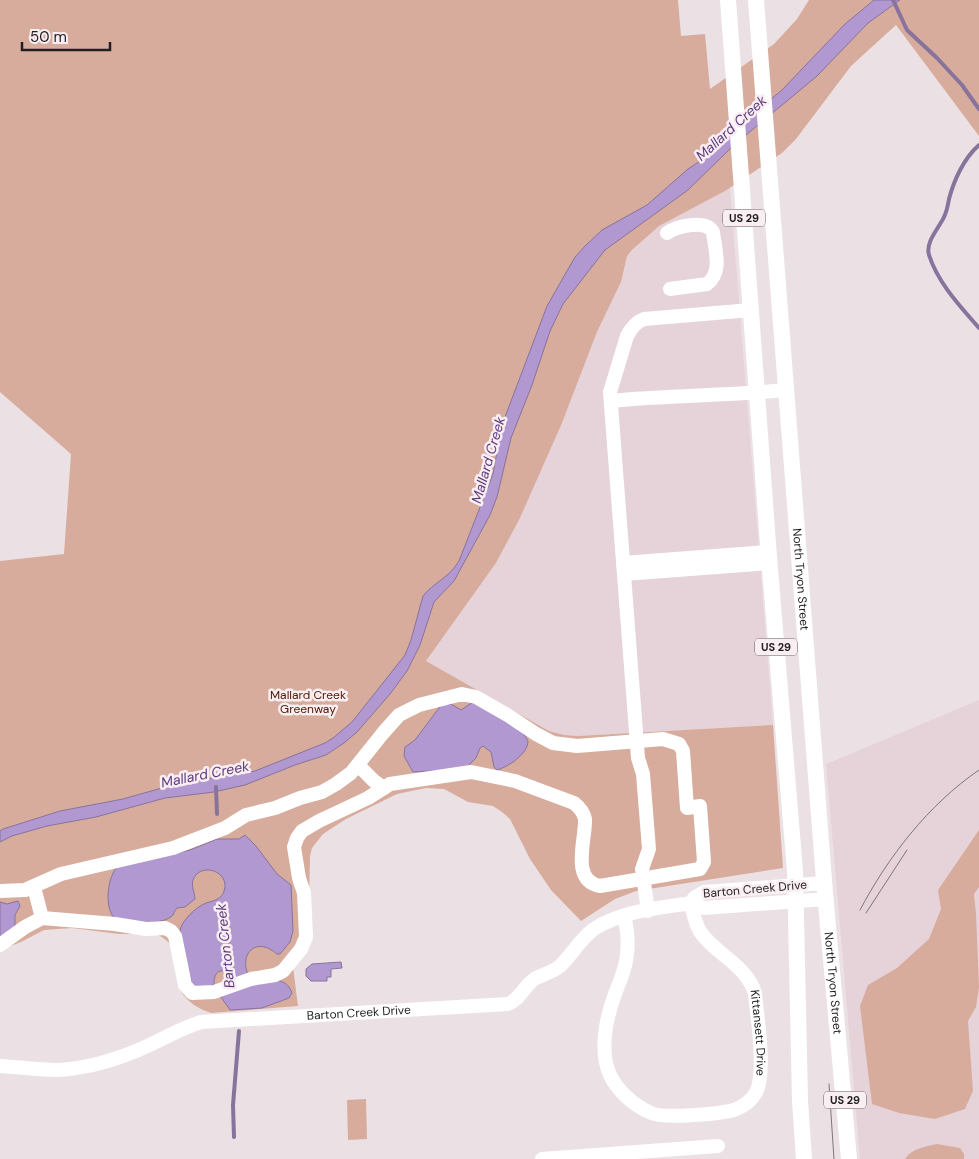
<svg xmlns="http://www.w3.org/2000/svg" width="979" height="1159" font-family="'DM Sans',sans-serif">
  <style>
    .built { fill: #e6d3da }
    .green { fill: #d7ac9c }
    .water { fill: #b298d1; stroke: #87739c }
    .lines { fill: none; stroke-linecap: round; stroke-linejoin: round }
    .stream { stroke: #87739c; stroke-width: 4 }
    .minor { stroke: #fff; stroke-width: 14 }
    .major { stroke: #fff; stroke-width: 16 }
    .tram { stroke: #7c7678; stroke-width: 1 }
    .labels { text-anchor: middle; stroke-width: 5; stroke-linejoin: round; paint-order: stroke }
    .shield { fill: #f9eef2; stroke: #625c5f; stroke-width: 1 }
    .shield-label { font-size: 11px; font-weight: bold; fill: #221e20 }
    .street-label { font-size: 12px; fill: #221e20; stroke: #f9eef2 }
    .park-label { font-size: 12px; fill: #511800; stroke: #f9eef2 }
    .water-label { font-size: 14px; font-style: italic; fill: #5d3a7f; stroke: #f9eef2 }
  </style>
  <rect width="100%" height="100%" fill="#ebe1e5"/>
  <!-- built -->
  <g class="built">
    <polygon points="730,188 773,725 578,736 564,735 549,731 426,661 496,563 520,518 562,423 597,332 621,282 627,256 644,238 659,226"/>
    <polygon points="979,700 979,1159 860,1159 826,764"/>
  </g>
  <!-- green -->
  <g class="green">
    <path d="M0,0H678L681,36L705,34L710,89L774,44L797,19L809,0H979V136L896,25L851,66L796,139L782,153L725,191L659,226L632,250L627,256L621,282L597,332L562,423L520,518L496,563L426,661L549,731L564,735L578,736L773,725L783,868L636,891L615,899L581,921L551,890L530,859L510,819L502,812L493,806L468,802L444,789L426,788L397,794L346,819L323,834L312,848L310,856L309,900L293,967L298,1006L211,1013C199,1009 187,1002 181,991L171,945L166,940L157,934H119L72,928L44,930L21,942L0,950V561L64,554L71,454L0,392Z"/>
    <polygon points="979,830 979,887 974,894 976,914 979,987 976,1007 968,1021 973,1091 965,1109 935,1119 899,1113 872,1104 860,1006 868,985 897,968 929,939 941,909 938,890"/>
    <polygon points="366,1099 367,1139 348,1140 347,1100"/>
    <path d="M937,1144L960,1148L964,1154V1159H905C912,1148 925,1147 937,1144Z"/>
  </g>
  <!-- water -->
  <g class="water">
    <path d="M874,0H900L868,23L817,76L734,145L688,190L605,250L563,304L550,331L532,385L511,438L497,497L490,515L454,581L434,602L420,645L407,671L390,694L357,732L344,743L326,755L295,765L245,785L214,792L165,798L96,817L47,826L12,836L0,842V831L3,829L60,811L123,799L176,784L255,771L325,743L333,738L352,722L405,655L411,640L423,596C434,582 448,579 459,561L493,474L502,425L547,306L575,257L585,246L602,230L647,205L688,169L703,159L754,112L781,91L845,24Z"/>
    <path d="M473,702L522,731L528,741C528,754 508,767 497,770L494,767L491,752L483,746L480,748L476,758L465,769L413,772L404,756L405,747L415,740L442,704H451L461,710Z"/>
    <path d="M245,835L256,846L277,874L291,885L293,931L290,942L280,954H277C253,933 234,960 254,984C260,986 260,983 265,982C277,978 288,981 292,993L289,998L262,1008L230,1010L221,997L231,981L226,971C216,969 214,976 214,984L212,986L196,988L192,984C189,971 179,944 180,931C181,921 196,907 206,903C215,900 223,900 225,887C226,869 199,863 193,880C191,887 195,893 195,899L185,907L177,908C174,911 174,915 171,917C157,926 133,921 117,920C103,912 107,876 118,866L190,850L217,839H239Z"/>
    <polygon points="18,901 20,906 15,915 15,928 0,940 0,902 7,904"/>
    <polygon points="341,962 342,968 331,969 331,977 327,977 327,981 311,981 306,976 306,969 312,964"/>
  </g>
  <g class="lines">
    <!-- stream -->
    <g class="stream">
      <polyline points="893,0 907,30 937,58 962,85 979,109"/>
      <path d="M979,145C964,158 954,180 949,199C948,205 947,211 944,217C939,228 925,242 929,255C938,283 960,306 979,328"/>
      <polyline points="216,787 217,814"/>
      <polyline points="234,1137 233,1105 239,1031"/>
    </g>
    <!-- minor -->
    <g class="minor">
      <path d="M667,233C677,226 706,219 713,232C715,250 723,272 707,284L670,289"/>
      <path d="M611,401C669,395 727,396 785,390"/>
      <polyline points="623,563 768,552"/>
      <polyline points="624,574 769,563"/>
      <polyline points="358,765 374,781 384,788"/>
      <polyline points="824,883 704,892 695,897 691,903 704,908 826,899"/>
      <polyline points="34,887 42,918"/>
      <path d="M0,891L25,890L61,874L173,848L225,828L246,815L275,808L300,798L322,792L336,784L351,773L383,733L399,715L419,705L462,694L476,697L509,716L536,734L553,743L577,746L663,739L679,744L683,751L687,808L700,806L704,862L700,869L600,886C570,881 586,839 585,819C584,813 579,807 574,803L515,781L471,772L390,784L368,798L319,821L302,831L297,838L294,847L299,878L304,893L306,937L301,949L283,971L275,975L251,979L214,992L192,993L185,985L175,936L171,931L165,928L146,929L115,924L42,918L25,927L0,945"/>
      <path d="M648,911L642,869L649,849L643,774L638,758L610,392L627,336C631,328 636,322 644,319L751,310"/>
      <path id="s1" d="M0,1066C19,1067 38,1070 57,1070C82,1069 108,1062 131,1053C156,1044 175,1030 201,1022L508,1004C521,999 524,985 536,978C544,974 553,972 560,966C572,955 580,939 594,929C621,911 659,908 691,903C693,912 695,925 701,933C717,955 746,965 755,993C757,1017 767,1075 755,1094C750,1102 742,1107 734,1110C719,1114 664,1119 651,1113C635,1106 618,1092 610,1075C599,1051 606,1018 615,994C619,983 624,973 626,961C629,946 628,932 624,916"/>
      <polyline points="542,1159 718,1146"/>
    </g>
    <!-- major -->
    <g class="major">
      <polyline points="728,0 769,557 795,871 800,1101 804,1159"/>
      <path id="s2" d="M756,0L825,893L849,1159"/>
    </g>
    <!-- tram -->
    <g class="tram">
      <path d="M860,910C888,857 928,805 979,770"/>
      <polyline points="866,913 907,850"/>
      <polyline points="829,1084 834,1159"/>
    </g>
  </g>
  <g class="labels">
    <!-- shield labels -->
    <g class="shield">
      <rect x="723" y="209.5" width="42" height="17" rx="4"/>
      <rect x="755" y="638.5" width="42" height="17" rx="4"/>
      <rect x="824" y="1091.5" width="42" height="17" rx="4"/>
    </g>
    <g class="shield-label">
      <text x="744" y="222">US 29</text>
      <text x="776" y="651">US 29</text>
      <text x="845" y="1104">US 29</text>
    </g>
    <!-- street labels -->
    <g class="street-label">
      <text dy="4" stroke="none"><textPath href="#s2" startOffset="581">North Tryon Street</textPath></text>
      <text transform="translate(755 889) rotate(-5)" y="4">Barton Creek Drive</text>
      <text dy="4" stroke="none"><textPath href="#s2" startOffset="986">North Tryon Street</textPath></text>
      <text dy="4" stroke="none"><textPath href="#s1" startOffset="368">Barton Creek Drive</textPath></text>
      <text dy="4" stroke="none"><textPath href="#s1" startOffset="888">Kittansett Drive</textPath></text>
    </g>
    <!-- park labels -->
    <g class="park-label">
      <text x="308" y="699">Mallard Creek<tspan x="308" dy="14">Greenway</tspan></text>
    </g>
    <!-- water labels -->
    <g class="water-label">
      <text transform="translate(731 128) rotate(-42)" y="5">Mallard Creek</text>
      <text transform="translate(488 460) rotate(-74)" y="5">Mallard Creek</text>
      <text transform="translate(205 774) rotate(-11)" y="5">Mallard Creek</text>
      <text transform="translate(225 946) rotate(-96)" y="5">Barton Creek</text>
    </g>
  </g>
  <!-- scale -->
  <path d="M22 42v8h88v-8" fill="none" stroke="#221e20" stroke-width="2.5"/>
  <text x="30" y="42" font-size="15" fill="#221e20" stroke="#f9eef2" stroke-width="4" paint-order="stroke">50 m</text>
</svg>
